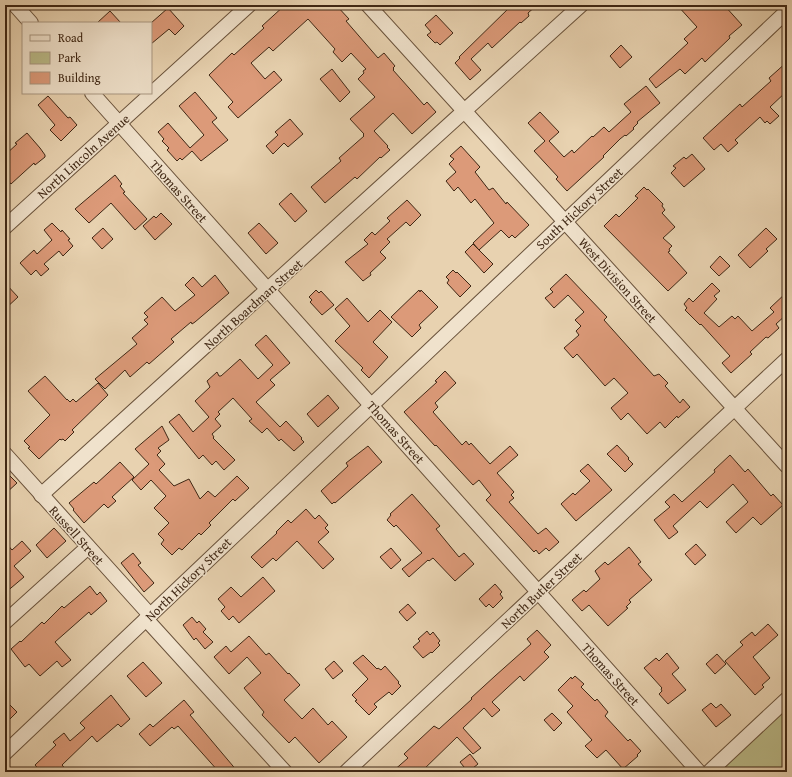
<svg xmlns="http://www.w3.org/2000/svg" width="792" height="777" font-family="'Gentium Book Plus',serif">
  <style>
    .green { fill: #baba88; stroke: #7c704e }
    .building { fill: #dc9a79; stroke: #3f2714 }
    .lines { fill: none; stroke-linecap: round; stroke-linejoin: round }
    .minor-casing { stroke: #69523b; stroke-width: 16 }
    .minor { stroke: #f0e2cc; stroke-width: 14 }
    .labels { text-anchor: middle; stroke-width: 3; stroke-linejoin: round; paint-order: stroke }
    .street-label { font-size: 13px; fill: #3f2714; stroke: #f0e2cc }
  </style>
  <rect width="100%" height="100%" fill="#e8d2b0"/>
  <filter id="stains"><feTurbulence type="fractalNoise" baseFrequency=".005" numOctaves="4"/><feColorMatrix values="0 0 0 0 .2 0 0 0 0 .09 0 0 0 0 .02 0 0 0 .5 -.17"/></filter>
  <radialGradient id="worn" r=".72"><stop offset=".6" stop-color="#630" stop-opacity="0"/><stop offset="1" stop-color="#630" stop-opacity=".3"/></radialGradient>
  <!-- green -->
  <polygon class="green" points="787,699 787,772 709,772"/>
  <!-- building -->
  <g class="building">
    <polygon points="285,5 336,5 349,19 346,21 378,58 384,53 395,66 393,68 394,69 393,70 409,88 424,105 427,102 436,112 412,134 393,113 374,131 388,146 387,147 390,150 381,158 380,157 357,179 355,177 325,203 311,187 341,161 339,158 364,136 363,135 364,134 350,119 375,97 358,79 364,73 363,71 366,69 351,53 342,62 333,52 335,49 308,19 273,51 269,47 251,63 265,79 274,71 282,80 238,118 228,107 233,102 209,75 232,53 234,55 264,28 262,26"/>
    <polygon points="512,5 537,5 528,13 529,16 521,23 520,22 492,48 488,43 471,59 481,70 470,80 455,63 460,58 459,57"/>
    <polygon points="677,5 724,5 742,25 729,36 730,38 705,62 702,58 685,74 680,69 656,88 649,79 688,43 684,39 697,27"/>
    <polygon points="168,8 184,26 175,35 169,29 151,44 151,23"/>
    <polygon points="110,11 121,23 97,23"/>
    <polygon points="436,15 453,33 440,45 437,42 435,43 427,35 431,32 425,25"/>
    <polygon points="621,45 632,57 620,68 610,56"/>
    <polygon points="787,62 787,91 770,107 779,116 770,124 767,121 765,123 760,117 735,140 738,143 728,152 721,144 714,150 703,138 740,104 742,107 771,81 769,78"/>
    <polygon points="332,69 350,92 340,102 320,79"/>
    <polygon points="646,86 660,103 637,122 638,123 633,128 634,129 626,136 625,135 620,139 603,156 604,157 567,191 556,179 558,177 534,151 545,141 528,123 540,112 559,132 549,141 564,157 572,150 574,153 592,136 593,137 604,127 609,132 631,112 624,104"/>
    <polygon points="195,92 217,118 212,122 228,140 201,161 192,151 182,160 180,158 177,161 167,150 169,148 162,141 164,139 158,132 168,123 190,148 204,135 179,106"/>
    <polygon points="48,96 68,118 70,117 77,125 61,141 50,130 55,125 38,105"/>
    <polygon points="290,119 303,134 288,147 284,143 273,154 266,146 278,135 275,132"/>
    <polygon points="27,133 40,148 45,155 45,157 35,165 34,163 11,184 5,177 5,155 17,144 15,143"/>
    <polygon points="461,146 480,167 475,172 489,190 493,188 506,204 507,202 529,225 515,238 512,235 509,238 501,230 479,250 473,243 494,223 475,199 471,203 458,187 454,191 446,181 456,172 449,164 454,159 450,156"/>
    <polygon points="692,154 705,169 684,187 671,173 676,168 673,166 684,157 686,159"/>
    <polygon points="115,175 122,184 120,186 125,192 123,193 147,219 135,230 111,203 89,223 75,209"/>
    <polygon points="644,187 647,190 648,189 663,204 662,206 665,210 662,213 675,227 663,238 672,246 669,249 670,251 668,252 687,273 668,291 604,226 616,214 619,217 638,198 635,196"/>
    <polygon points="291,193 307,211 295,222 279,204"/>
    <polygon points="407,200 421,215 410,226 406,222 387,239 390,242 380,252 386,258 370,273 371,275 363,281 345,262 368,244 364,240 372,232 375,235 390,221 387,218"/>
    <polygon points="161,213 172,224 155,240 143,226 154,216 156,218"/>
    <polygon points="52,223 61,232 62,230 70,239 68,240 73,246 63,256 59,251 44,264 49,269 41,276 36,270 31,275 20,263 34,250 37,254 52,240 44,230"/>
    <polygon points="259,223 278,243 266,254 248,233"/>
    <polygon points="103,228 113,239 102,249 92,238"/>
    <polygon points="766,228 777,239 766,249 768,251 750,268 738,255"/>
    <polygon points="473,244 493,264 484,273 465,252"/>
    <polygon points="720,256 730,266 719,276 710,267"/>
    <polygon points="453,270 456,273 457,272 471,286 460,297 447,283 449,280 446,277"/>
    <polygon points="566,274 607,317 604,320 654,376 659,374 668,383 665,386 666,387 680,403 683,399 690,407 678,418 677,416 665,428 660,422 647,434 628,413 621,420 611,408 628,393 614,378 605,386 577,354 573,358 564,348 579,335 576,331 581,326 575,320 584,312 568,295 554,308 545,298 553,292 550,289"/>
    <polygon points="215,275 229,293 195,322 192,324 191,322 171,339 174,342 149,364 147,362 130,377 125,370 105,389 95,379 137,344 132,338 148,324 144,320 148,317 144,313 162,297 175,311 195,295 185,285 193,277 202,287"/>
    <polygon points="5,283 18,297 5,309"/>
    <polygon points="712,283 720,291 714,296 717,299 704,313 719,327 732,316 735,319 738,316 752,331 774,312 770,308 787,292 787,314 776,324 779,328 768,338 766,337 750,352 752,354 731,373 722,363 730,356 701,324 700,325 685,310 687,308 684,304 689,298 693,302"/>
    <polygon points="316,290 319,293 321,291 334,305 322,315 310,302 312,300 309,297"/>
    <polygon points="419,290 420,292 421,290 438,307 419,325 421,328 412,337 391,317"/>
    <polygon points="347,298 368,322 380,310 392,322 373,342 388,357 369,378 361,370 363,368 335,341 350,326 335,309"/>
    <polygon points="266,335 290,363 270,380 275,385 256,402 280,427 286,421 302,438 301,439 304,442 294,451 281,439 279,441 267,428 262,433 249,421 252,419 233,398 218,412 220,414 215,419 221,426 212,434 214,437 213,438 235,460 224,470 216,461 212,465 203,455 199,459 169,422 179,414 193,432 209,417 195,401 210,387 207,381 217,372 219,376 221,376 240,359 258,379 273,365 255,345"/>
    <polygon points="445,371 456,383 435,403 438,407 433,412 462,445 466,441 469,445 471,443 490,464 510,446 518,455 497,473 514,492 511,495 514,498 509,502 538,534 546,528 559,542 549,551 546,548 539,554 536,550 534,552 486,500 491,495 479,480 473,485 436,445 435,446 404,412 437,382 435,381"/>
    <polygon points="45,376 67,400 67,399 70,402 73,399 76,402 98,383 108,395 72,430 74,432 65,441 63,439 61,440 60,439 39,459 28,448 30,447 24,441 50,415 28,391"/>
    <polygon points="328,395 339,408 318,427 307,414"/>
    <polygon points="162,426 169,440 158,448 161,451 157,455 165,464 159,470 174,486 189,479 200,499 208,491 215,497 237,476 249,488 235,501 233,499 209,523 211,525 201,535 199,533 182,550 179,548 172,555 161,544 164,540 158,534 169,523 154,508 166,496 151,480 141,490 132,480 149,464 135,449"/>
    <polygon points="617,445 629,458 628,459 633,464 625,472 607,454"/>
    <polygon points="368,446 382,462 335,503 334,502 332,504 321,491 348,466 346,463"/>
    <polygon points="730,455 745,472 748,469 771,496 773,494 783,505 761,525 753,517 736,533 726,522 748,502 733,484 707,508 700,501 673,526 678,532 669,539 654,520 670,507 665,502 674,494 682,502 715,472 714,470"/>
    <polygon points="120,462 134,477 112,497 116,501 108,508 104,504 84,523 73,510 74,509 69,503 94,482 96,484"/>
    <polygon points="588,464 612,490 576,521 561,504 573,493 575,495 590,481 580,471"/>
    <polygon points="5,471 17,483 5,494"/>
    <polygon points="412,494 440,526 436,529 459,557 464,553 474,564 455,581 433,558 429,561 428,560 409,577 402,569 422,553 396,525 394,527 387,520 391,515 390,514"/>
    <polygon points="306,509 315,519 319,515 328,525 325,528 329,532 318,542 334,559 323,569 297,541 276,561 273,558 262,568 251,557 277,533 276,532 288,520 291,523"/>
    <polygon points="54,528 66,541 47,558 36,545"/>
    <polygon points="22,541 31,551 14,566 24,577 5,593 5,542 12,550"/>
    <polygon points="696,544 706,555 695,565 685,554"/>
    <polygon points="629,547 641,562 638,564 652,580 629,600 631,602 626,607 628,608 608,626 589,605 582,611 572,600 584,590 586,592 600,579 595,571 605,562 608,565"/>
    <polygon points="391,548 401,560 391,569 380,557"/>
    <polygon points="133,553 141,563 138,565 154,583 144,592 121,563"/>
    <polygon points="263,577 275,591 239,623 233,616 229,620 221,611 225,607 218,599 231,587 241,597"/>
    <polygon points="495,584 502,592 500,594 503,598 493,608 489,604 486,607 479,599"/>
    <polygon points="90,586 97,595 100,592 107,601 91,615 89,612 55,642 71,660 62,667 57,661 40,676 29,664 25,667 11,649 20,641 21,642 42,622 44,624 62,606 64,608"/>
    <polygon points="408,604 416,613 407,621 399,612"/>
    <polygon points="192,617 197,623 199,621 206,629 203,632 213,642 205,649 196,638 194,640 183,625"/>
    <polygon points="768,624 778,635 753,657 770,678 762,685 764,687 755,695 725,661 743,645 740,642 752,632 755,636"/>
    <polygon points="537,630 551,645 544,652 549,657 524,681 520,676 492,702 500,710 492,717 484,708 463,728 481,748 473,754 457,737 421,772 392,772 408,758 404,754 434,726 439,729 472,699 471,698 495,676 531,644 527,639"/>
    <polygon points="427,631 430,635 433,632 440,641 438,643 440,645 432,653 431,652 423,658 413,647 420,641 418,639"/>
    <polygon points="249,636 266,655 269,653 288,674 289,673 300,685 284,700 302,719 313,708 328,725 332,721 347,737 319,763 295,737 289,743 262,715 264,712 244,688 261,673 247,657 229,674 214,657 226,646 231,652"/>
    <polygon points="667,653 679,668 672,674 686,690 668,704 659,694 662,691 661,689 662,688 644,668 656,658 659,661"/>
    <polygon points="717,654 726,664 715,674 706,664"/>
    <polygon points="363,655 377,669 378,668 381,670 385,666 399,682 398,683 401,686 392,695 389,692 374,704 377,707 369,715 355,701 357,700 352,695 368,679 353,663"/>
    <polygon points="334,661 343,671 333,679 325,669"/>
    <polygon points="143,662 162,683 146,697 127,676"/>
    <polygon points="575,676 584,684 581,687 595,701 597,699 608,712 605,716 628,741 630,739 641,751 637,755 638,756 623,769 606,750 597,758 585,746 592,740 567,712 573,706 558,690 571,677 572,679"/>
    <polygon points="111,695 130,719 121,727 118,724 97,742 92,736 62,765 68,772 41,772 35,765 56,745 53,742 64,733 70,741 85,728 80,723"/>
    <polygon points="5,700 17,712 5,724"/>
    <polygon points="184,700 194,712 190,715 238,772 219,772 178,726 174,729 172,727 150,746 139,734 150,724 153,727"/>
    <polygon points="711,703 716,708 721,704 731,715 716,727 702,710"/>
    <polygon points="552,713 562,723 554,731 544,720"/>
    <polygon points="470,754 478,764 468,772 460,762"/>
  </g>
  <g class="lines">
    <!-- minor casing -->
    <g class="minor-casing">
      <g id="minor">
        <polyline points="15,5 31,23"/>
        <polyline points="368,5 787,466"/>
        <polyline points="92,93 699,772"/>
        <polyline points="5,227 249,5"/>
        <polyline points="5,454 150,615"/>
        <polyline points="41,495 581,5"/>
        <polyline points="146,619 285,772"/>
        <polyline points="5,622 88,547"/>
        <polyline points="5,753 787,11"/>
        <polyline points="346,772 787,359"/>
        <polyline points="709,772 787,699"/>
      </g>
    </g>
    <!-- minor -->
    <use href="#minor" class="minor"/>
  </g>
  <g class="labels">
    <!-- street labels -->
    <g class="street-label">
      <text transform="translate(83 156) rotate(-42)" y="5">North Lincoln Avenue</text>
      <text transform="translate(179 191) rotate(48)" y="5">Thomas Street</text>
      <text transform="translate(579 208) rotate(-43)" y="5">South Hickory Street</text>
      <text transform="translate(618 280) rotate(48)" y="5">West Division Street</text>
      <text transform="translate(253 304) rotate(-42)" y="5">North Boardman Street</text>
      <text transform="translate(396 432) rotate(48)" y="5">Thomas Street</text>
      <text transform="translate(77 535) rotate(48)" y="5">Russell Street</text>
      <text transform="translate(188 579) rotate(-44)" y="5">North Hickory Street</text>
      <text transform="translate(541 590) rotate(-43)" y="5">North Butler Street</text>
      <text transform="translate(611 674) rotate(48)" y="5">Thomas Street</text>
    </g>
  </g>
  <!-- margin -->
  <rect width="792" height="777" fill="none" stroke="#e8d2b0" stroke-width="20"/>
  <rect x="6" y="6" width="780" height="765" fill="none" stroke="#3f2714" stroke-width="2"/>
  <rect x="10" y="10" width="772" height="757" fill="none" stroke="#3f2714"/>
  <!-- legend -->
  <rect x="22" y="22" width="130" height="72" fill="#f0e2cc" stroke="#a99782"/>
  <rect x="30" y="35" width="20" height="6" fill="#f0e2cc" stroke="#a99782"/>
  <text x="58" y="42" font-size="12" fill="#3f2714">Road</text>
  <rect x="30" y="52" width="20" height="12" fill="#baba88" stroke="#a99782"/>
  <text x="58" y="62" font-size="12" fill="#3f2714">Park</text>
  <rect x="30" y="72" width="20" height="12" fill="#dc9a79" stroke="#a99782"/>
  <text x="58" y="82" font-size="12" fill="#3f2714">Building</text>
  <rect width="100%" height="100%" filter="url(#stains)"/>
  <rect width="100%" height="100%" fill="url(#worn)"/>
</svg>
